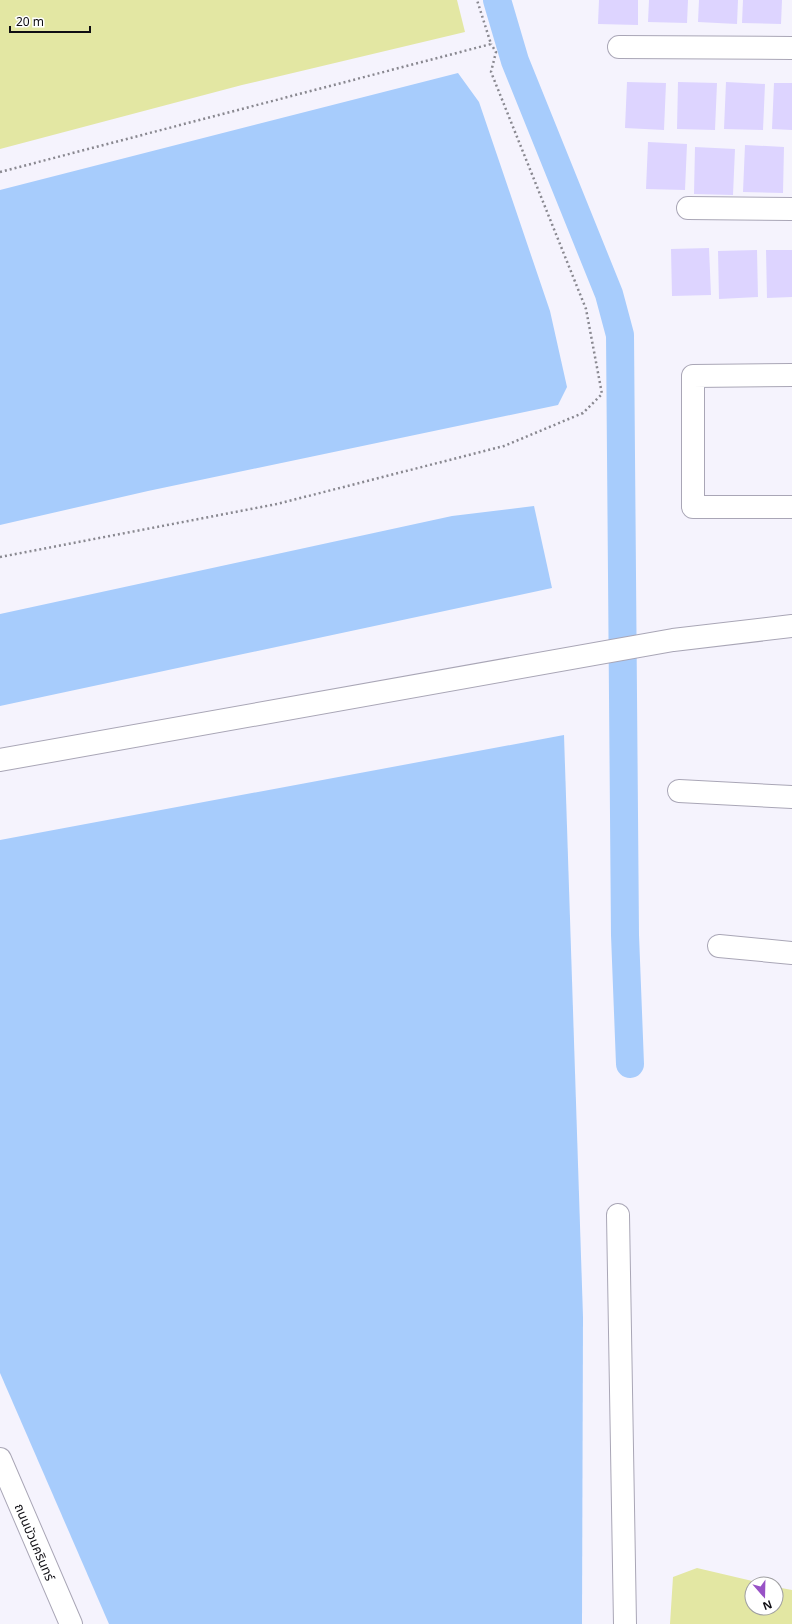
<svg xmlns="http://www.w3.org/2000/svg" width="792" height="1624" font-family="'Noto Sans','Noto Sans Thai',sans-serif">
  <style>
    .green { fill: #e3e7a3 }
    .water { fill: #a7ccfc }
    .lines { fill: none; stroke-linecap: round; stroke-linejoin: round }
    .canal { stroke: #a7ccfc; stroke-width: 28 }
    .building { fill: #ddd4ff }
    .minor-casing { stroke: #a9a6b6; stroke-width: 24 }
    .path { stroke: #898890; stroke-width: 2.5; stroke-dasharray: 2 3; stroke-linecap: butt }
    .minor { stroke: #fff; stroke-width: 22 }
    .labels { text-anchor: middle; stroke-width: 3; stroke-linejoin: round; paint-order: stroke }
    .street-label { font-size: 13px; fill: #0f0e13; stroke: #fff }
  </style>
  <rect width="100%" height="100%" fill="#f5f3fd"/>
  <!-- green -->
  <g class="green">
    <polygon points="0,0 457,0 465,32 242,85 0,149"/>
    <polygon points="697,1568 765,1584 752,1584 752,1608 776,1608 776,1587 792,1590 792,1624 670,1624 673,1577"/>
  </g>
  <!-- water -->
  <g class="water">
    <polygon points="458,73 479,102 550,311 567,387 558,405 148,491 0,525 0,190"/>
    <polygon points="534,506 552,588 0,706 0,614 452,516"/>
    <polygon points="564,735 583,1317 582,1624 109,1624 0,1373 0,840"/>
  </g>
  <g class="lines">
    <!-- canal -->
    <polyline class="canal" points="497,0 515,61 609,294 620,335 625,935 630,1064"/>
  </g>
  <!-- building -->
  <g class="building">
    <polygon points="599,0 638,0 638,25 598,24"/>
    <polygon points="649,0 688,0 687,23 648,22"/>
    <polygon points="699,0 738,0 737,24 698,22"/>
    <polygon points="743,0 782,0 781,24 742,23"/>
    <polygon points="627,82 666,83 664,130 625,128"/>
    <polygon points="678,82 717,83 715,130 677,129"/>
    <polygon points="726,82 765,84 763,130 724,129"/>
    <polygon points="774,83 792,83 792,130 772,129"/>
    <polygon points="648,142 687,144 685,190 646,189"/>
    <polygon points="745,145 784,147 783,193 743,192"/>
    <polygon points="695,147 735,149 733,195 694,194"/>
    <polygon points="709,248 711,295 672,296 671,249"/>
    <polygon points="757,250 758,297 719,299 718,251"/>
    <polygon points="766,250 792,250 792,297 767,298"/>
  </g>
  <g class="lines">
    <!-- minor casing -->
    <g class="minor-casing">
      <g id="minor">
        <polyline points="619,47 792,48"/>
        <polyline points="688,208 792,209"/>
        <polyline points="792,375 693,376 693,507 792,507"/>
        <polyline points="0,760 673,640 792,626"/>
        <polyline points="679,791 792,797"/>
        <polyline points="719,946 792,953"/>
        <polyline points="618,1215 625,1624"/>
        <polyline points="0,1459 71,1624"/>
      </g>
    </g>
    <!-- path -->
    <g class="path">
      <polyline points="0,172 491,44 477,0"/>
      <polyline points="0,557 277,504 504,446 583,413 602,394 586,309 491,72 496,52 491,44"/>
    </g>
    <!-- minor -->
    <use href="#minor" class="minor"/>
  </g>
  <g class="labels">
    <!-- street labels -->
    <g class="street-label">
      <text transform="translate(35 1542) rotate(67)" y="5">ถนนบัวนครินทร์</text>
    </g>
  </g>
  <!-- north arrow -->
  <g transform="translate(764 1596) rotate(160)"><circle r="19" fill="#ffffff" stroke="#9f9fa1"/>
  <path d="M0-3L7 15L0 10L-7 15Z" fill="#9852c6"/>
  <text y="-6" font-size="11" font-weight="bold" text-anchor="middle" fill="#0f0e13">N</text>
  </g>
  <!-- scale -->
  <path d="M10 26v6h80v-6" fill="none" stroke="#0f0e13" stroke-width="2"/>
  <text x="16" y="26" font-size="12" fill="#0f0e13" stroke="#ffffff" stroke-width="3" paint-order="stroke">20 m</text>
</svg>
